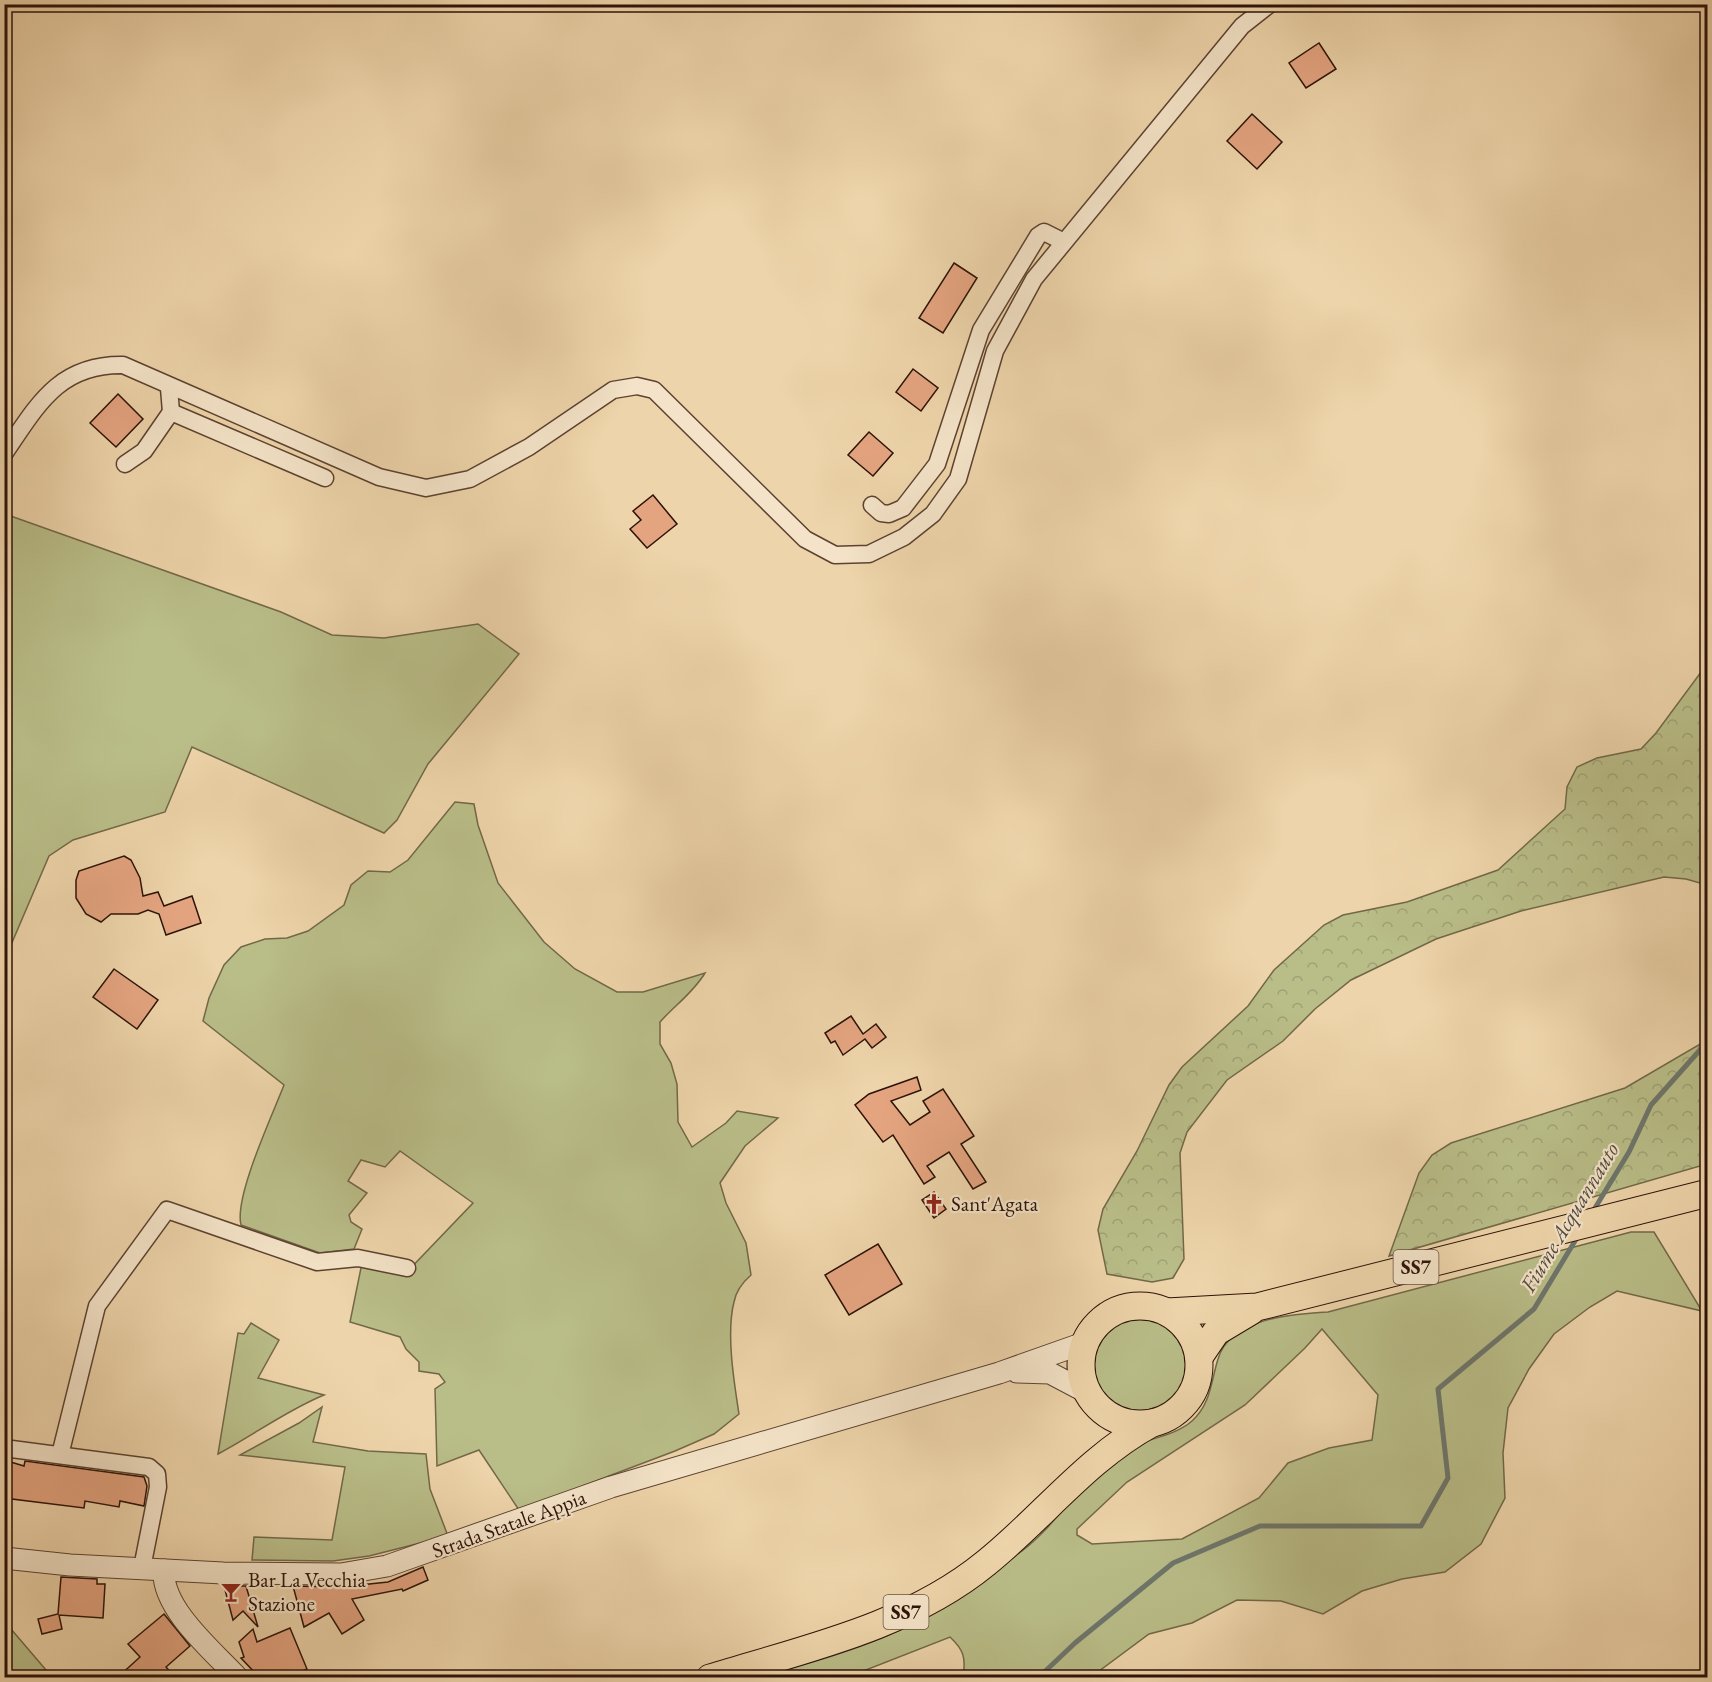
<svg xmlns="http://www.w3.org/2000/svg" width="1712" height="1682" font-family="'EB Garamond',serif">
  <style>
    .green { fill: #b9bd88; stroke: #726848; stroke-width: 1.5; fill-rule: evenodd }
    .forest { fill: url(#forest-crowns); stroke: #726848; stroke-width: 1.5 }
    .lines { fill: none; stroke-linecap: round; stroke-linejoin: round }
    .stream { stroke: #6e766c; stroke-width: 5 }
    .building { fill: #e4a480; stroke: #2c1208; stroke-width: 1.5 }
    .minor-casing { stroke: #5c4230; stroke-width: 19 }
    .tertiary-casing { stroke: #5c4230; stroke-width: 23 }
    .primary-casing { stroke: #2c1208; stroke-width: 29 }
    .minor { stroke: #f4e3c8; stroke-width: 16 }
    .tertiary { stroke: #f4e3c8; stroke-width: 21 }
    .primary { stroke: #eed4aa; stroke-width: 27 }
    .labels { text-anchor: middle; stroke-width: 4.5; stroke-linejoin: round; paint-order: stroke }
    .shield { fill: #f4e3c8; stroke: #685142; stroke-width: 1.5 }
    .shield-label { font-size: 20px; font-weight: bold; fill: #2c1208 }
    .poi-label { font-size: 21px; fill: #2c1208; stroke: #f4e3c8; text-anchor: start }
    .street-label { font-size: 21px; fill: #2c1208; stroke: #f4e3c8 }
    .water-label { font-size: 22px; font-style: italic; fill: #524c42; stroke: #f4e3c8 }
  </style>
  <defs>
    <pattern id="forest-crowns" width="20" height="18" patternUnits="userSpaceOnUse" patternTransform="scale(1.5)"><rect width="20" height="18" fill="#b9bd88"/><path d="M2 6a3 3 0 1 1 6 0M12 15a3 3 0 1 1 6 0" fill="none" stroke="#9fa174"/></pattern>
  </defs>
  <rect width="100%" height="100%" fill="#eed4aa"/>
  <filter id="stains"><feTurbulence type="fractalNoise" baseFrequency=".00333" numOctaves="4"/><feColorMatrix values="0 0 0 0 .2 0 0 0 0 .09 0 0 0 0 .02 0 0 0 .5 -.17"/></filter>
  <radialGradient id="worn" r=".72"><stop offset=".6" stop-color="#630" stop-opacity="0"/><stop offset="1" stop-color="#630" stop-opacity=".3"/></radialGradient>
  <!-- green -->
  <g class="green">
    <polygon points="5,514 281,612 332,635 384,638 478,624 519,654 428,764 397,820 384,833 192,747 165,812 73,840 49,856 5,959"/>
    <path d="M455,802L474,804L478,825L498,883L544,942L575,969L617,992H643L705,973C693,993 675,1005 660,1022V1044L671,1063L677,1084L678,1122L692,1147L726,1123L737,1111L778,1118L745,1146L720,1183L726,1203L746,1243L751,1275C743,1282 736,1291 734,1302C726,1333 734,1382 739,1414L714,1434L675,1451L519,1510L479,1450L437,1466L435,1389L445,1382L439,1374L419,1371V1362L406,1349L400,1337L350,1322L362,1263L404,1275L473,1203L400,1151L385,1167L361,1160L348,1181L367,1193L349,1215L351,1222L362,1229L354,1249L320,1253L241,1225C234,1197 272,1116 284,1085L203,1021L209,998L224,965L241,947L265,939L287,938L308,931L344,905L351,885L368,871L390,872L408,860Z"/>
    <path d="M1631,1232H1654L1702,1311L1617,1291L1590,1307L1554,1334L1529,1369L1508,1408L1503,1453L1505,1498L1481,1544L1445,1572L1402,1579L1362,1591L1323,1614L1281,1601L1237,1600L1192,1623L1149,1634L1091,1677H963C966,1658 964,1650 950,1637L848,1677L758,1678C805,1664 855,1651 900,1630C939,1611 987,1577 1022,1551C1051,1529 1071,1497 1098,1473C1109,1463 1125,1448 1138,1444C1157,1437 1177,1434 1192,1421C1211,1404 1211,1381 1218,1359C1230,1318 1292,1314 1328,1312ZM1322,1329L1378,1395L1372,1440L1329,1448L1288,1463L1259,1498L1182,1539L1092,1544L1077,1535V1529L1127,1482L1245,1405L1305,1348Z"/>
    <circle cx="1140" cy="1364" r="48"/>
    <path d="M251,1323L279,1340L258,1378L324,1395C287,1410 254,1435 218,1454L238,1333L244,1334Z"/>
    <polygon points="322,1407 313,1442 368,1451 426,1454 430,1489 448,1536 369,1556 333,1561 252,1560 254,1537 332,1540 345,1467 240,1455 299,1423"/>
    <polygon points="5,1622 52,1677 5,1677"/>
  </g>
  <!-- forest -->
  <g class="forest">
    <polygon points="1707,664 1707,885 1686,879 1664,877 1521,911 1436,939 1351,980 1315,1009 1283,1041 1227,1080 1187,1132 1180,1153 1184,1259 1173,1278 1152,1282 1107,1274 1098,1230 1103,1209 1137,1151 1169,1085 1182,1067 1248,1006 1274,970 1324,925 1343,915 1407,902 1498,870 1565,809 1567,787 1577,767 1597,758 1641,749 1656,733"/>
    <polygon points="1707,1040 1707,1164 1389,1256 1419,1173 1432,1155 1451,1143 1625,1088"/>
  </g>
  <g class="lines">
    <!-- stream -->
    <g class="stream">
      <polyline points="1592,1213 1629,1152 1651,1105 1708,1041"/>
      <polyline points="1038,1678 1075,1643 1173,1563 1260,1526 1421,1526 1448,1478 1438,1389 1534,1309 1578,1236"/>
    </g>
  </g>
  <!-- building -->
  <g class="building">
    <polygon points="1319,43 1336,69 1306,88 1289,63"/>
    <polygon points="1252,114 1282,142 1257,169 1227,141"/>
    <polygon points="954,263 977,278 943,333 919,318"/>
    <polygon points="913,369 938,388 921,411 896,392"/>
    <polygon points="118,394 143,419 116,447 90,423"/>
    <polygon points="869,432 893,453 873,476 848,455"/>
    <polygon points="653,495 677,524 647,548 630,529 641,520 633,511"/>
    <polygon points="124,856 131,860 140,878 143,896 158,892 164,906 192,896 201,923 166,935 159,914 148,910 138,914 111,914 101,922 86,914 76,898 76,880 79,871"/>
    <polygon points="114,969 158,1000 137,1029 93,997"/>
    <polygon points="851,1016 863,1034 876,1024 886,1037 872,1048 865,1039 843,1055 835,1041 831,1043 825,1033"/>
    <polygon points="917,1077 921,1090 891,1101 910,1125 930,1112 923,1101 943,1089 974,1136 961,1144 986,1182 973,1189 949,1152 927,1166 935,1177 924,1184 893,1135 883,1142 855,1105 869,1094"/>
    <polygon points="934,1192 946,1209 934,1218 922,1200"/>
    <polygon points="878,1244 902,1284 849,1315 825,1275"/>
    <polygon points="4,1460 24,1466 25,1461 144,1477 147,1486 144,1506 120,1501 119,1507 85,1501 84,1508 4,1498"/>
    <polygon points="423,1567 428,1580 403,1591 402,1589 352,1599 364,1620 342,1634 329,1613 304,1627 293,1586 341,1587 388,1582"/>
    <polygon points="61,1577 97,1579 97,1584 105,1584 103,1618 59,1615 62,1629 42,1634 38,1619 58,1614"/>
    <polygon points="224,1586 246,1586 258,1627 243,1611 233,1620"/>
    <polygon points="164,1614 190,1646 166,1667 175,1677 118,1677 140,1657 128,1644"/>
    <polygon points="290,1628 307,1669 287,1677 274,1677 272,1671 259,1677 241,1658 244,1657 239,1642 253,1629 257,1642"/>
  </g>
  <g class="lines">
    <!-- minor casing -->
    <g class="minor-casing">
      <g id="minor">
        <polyline points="169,388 171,412 325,478"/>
        <path d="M4,454C37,406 58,364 123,365L379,477L426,488L470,479L529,447L613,390L637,386L654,390L805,539L835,555L869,554L904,537L933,514L958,479L995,351L1034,279L1242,26L1270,4"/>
        <polyline points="125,464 144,451 171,412"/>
        <polyline points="872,505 881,513 889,514 903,508 937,464 981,330 1038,236 1044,232 1064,242"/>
        <polyline points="4,1448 149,1467 157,1474 158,1487 142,1568"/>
        <polyline points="60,1455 97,1306 167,1210 317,1262 358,1258 407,1268"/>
      </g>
    </g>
    <!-- tertiary casing -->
    <g class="tertiary-casing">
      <g id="tertiary">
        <polyline points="1017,1372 1050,1373 1088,1393"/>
        <polyline points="4,1558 70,1565 223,1573 341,1574 387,1566 611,1487 999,1373 1081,1344 1087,1338"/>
        <path d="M164,1570C161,1608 213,1651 238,1678"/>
      </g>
    </g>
    <!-- primary casing -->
    <g class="primary-casing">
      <g id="primary">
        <circle cx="1140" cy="1365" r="59"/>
        <polyline points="1167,1312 1257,1307 1708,1193"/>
        <polyline points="1199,1357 1216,1332 1251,1311"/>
        <path d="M710,1678C804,1649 908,1627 986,1563C1042,1518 1087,1458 1152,1423"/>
      </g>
    </g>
    <!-- minor -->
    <use href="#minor" class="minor"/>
    <!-- tertiary -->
    <use href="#tertiary" class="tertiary"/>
    <!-- primary -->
    <use href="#primary" class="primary"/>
  </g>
  <!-- icons -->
  <defs>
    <g id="church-bare" transform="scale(1.62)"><path d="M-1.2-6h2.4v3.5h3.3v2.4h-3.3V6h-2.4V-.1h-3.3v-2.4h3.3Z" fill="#8f2418" stroke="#f4e3c8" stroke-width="2.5" paint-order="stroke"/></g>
    <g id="bar-bare" transform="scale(1.62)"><path d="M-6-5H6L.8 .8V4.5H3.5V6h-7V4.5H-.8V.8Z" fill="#8f2418" stroke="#f4e3c8" stroke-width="2.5" paint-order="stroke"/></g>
  </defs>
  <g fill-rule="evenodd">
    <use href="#church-bare" x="934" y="1204"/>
    <use href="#bar-bare" x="231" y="1592"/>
  </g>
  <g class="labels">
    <!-- shield labels -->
    <g class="shield">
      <rect x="1393.5" y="1250" width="45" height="34" rx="4.5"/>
      <rect x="883.5" y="1595" width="45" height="34" rx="4.5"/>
    </g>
    <g class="shield-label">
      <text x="1416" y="1274">SS7</text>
      <text x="906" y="1619">SS7</text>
    </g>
    <!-- poi labels -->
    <g class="poi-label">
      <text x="951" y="1211">Sant'Agata</text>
      <text x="248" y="1587">Bar La Vecchia<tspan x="248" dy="24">Stazione</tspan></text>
    </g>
    <!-- street labels -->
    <g class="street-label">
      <text transform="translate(509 1524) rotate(-20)" y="7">Strada Statale Appia</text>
    </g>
    <!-- water labels -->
    <g class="water-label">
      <text transform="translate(1569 1217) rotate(-59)" y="8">Fiume Acquannauto</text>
    </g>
  </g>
  <!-- margin -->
  <rect width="1712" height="1682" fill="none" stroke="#eed4aa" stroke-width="24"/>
  <rect x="6" y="6" width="1700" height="1670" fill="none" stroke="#2c1208" stroke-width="3"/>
  <rect x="12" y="12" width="1688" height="1658" fill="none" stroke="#2c1208" stroke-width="1.5"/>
  <rect width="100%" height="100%" filter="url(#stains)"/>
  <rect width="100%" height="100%" fill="url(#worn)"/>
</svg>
